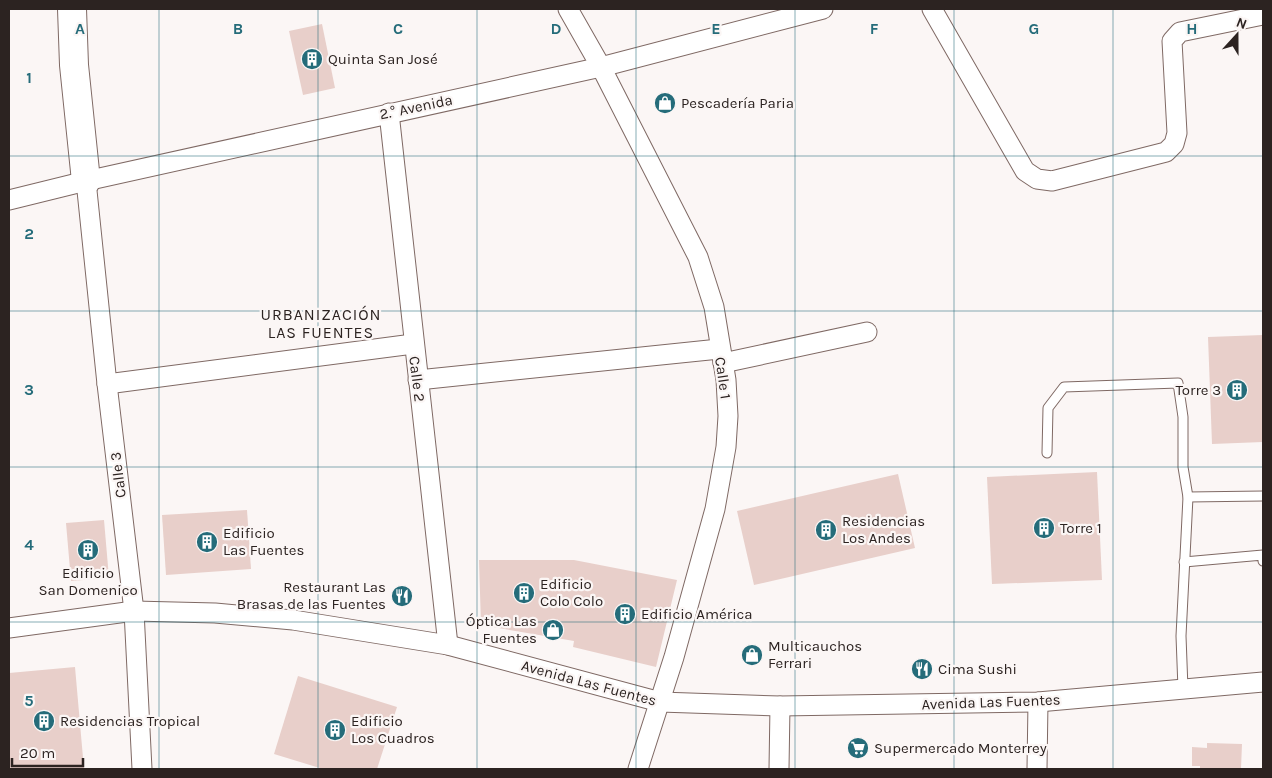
<svg xmlns="http://www.w3.org/2000/svg" width="1272" height="778" font-family="Karla,sans-serif">
  <style>
    .building { fill: #e8cfca }
    .lines { fill: none; stroke-linecap: round; stroke-linejoin: round }
    .service-casing { stroke: #7f6964; stroke-width: 11 }
    .minor-casing { stroke: #7f6964; stroke-width: 21 }
    .motorway-casing { stroke: #7f6964; stroke-width: 30 }
    .service { stroke: #fff; stroke-width: 9 }
    .minor { stroke: #fff; stroke-width: 19 }
    .motorway { stroke: #fff; stroke-width: 28 }
    .grid { fill: none; stroke: #256c7a; stroke-width: 1; stroke-opacity: 0.55 }
    .labels { text-anchor: middle; stroke-width: 4.5; stroke-linejoin: round; paint-order: stroke }
    .poi-label { font-size: 15px; fill: #2c2321; stroke: #fbf6f5; text-anchor: start }
    .street-label { font-size: 15px; fill: #2c2321; stroke: #fbf6f5 }
    .neighbourhood-label { font-size: 16px; letter-spacing: 1px; fill: #2c2321; stroke: #fbf6f5 }
    .grid-label { font-size: 16px; text-anchor: middle; font-weight: bold; fill: #256c7a; stroke: #fbf6f5; stroke-width: 4.5; stroke-linejoin: round; paint-order: stroke }
  </style>
  <rect width="100%" height="100%" fill="#fbf6f5"/>
  <!-- building -->
  <g class="building">
    <polygon points="322,24 335,88 303,95 289,31"/>
    <polygon points="1263,335 1263,442 1212,444 1208,337"/>
    <polygon points="1097,472 1102,580 992,584 987,477"/>
    <polygon points="898,474 915,548 754,585 737,511"/>
    <polygon points="247,510 251,569 166,575 162,515"/>
    <polygon points="104,520 109,578 71,581 66,523"/>
    <polygon points="479,560 574,560 677,580 656,667 573,647 574,641 481,625"/>
    <polygon points="75,667 84,769 9,769 9,673"/>
    <polygon points="298,676 397,707 377,769 323,769 274,754"/>
    <polygon points="1207,743 1242,744 1241,769 1200,769 1200,766 1192,766 1192,747 1207,748"/>
  </g>
  <g class="lines">
    <!-- service casing -->
    <g class="service-casing">
      <g id="service">
        <polyline points="1047,453 1048,408 1064,387 1178,383 1183,417 1183,467 1188,497 1181,636 1183,689"/>
        <polyline points="1188,497 1263,496"/>
        <polyline points="1184,562 1263,555 1263,561"/>
      </g>
    </g>
    <!-- minor casing -->
    <g class="minor-casing">
      <g id="minor">
        <polyline points="568,9 601,67 698,257 714,307 726,380 728,416 726,447 715,509 674,657 638,769"/>
        <polyline points="932,9 1025,171 1037,179 1052,181 1166,152 1174,144 1177,133 1172,41 1180,32 1263,15"/>
        <polyline points="389,113 448,645"/>
        <polyline points="86,181 107,384 134,611 142,769"/>
        <polyline points="9,200 86,181 601,67 823,9"/>
        <polyline points="723,363 867,332"/>
        <polyline points="418,380 719,349"/>
        <polyline points="107,384 413,344"/>
        <polyline points="9,628 134,611 215,613 293,620 448,645 660,702 780,706 1038,702 1263,682"/>
        <polyline points="779,769 780,706"/>
        <polyline points="1037,769 1038,702"/>
      </g>
    </g>
    <!-- motorway casing -->
    <g class="motorway-casing">
      <polyline id="motorway" points="72,9 74,65 86,181"/>
    </g>
    <!-- service -->
    <use href="#service" class="service"/>
    <!-- minor -->
    <use href="#minor" class="minor"/>
    <!-- motorway -->
    <use href="#motorway" class="motorway"/>
  </g>
  <!-- grid -->
  <path class="grid" d="M159,9V769M318,9V769M477,9V769M636,9V769M795,9V769M954,9V769M1113,9V769M9,156H1263M9,311H1263M9,467H1263M9,622H1263"/>
  <!-- icons -->
  <defs>
    <g id="building-disc" transform="scale(1.125)"><circle r="9.5" fill="#256c7a" stroke="#fbf6f5"/><path d="M-4-6H4V6H1V3H-1V6H-4ZM-2.5-4.3h1.7v1.8h-1.7ZM.8-4.3h1.7v1.8H.8ZM-2.5-1h1.7V.8h-1.7ZM.8-1h1.7V.8H.8Z" fill="#fff"/></g>
    <g id="shop-disc" transform="scale(1.125)"><circle r="9.5" fill="#256c7a" stroke="#fbf6f5"/><path d="M-5-2.5h2.3a2.7 3.5 0 0 1 5.4 0H5L5.5 6h-11ZM-1.5-2.5h3a1.5 2.3 0 0 0-3 0Z" fill="#fff"/></g>
    <g id="restaurant-disc" transform="scale(1.125)"><circle r="9.5" fill="#256c7a" stroke="#fbf6f5"/><path d="M-5-6h1v4h1v-4h1v4h1v-4h1v5L-1.5 .5V6h-2V.5L-5-1ZM5-6V6H3V1.5H1.5Q1.5-4 5-6Z" fill="#fff"/></g>
    <g id="supermarket-disc" transform="scale(1.125)"><circle r="9.5" fill="#256c7a" stroke="#fbf6f5"/><path d="M-6-5.5h2.5l.6 2H6L4.5 2H-2.5L-4.4-4H-6ZM-1.5 3.2a1.3 1.3 0 1 0 .1 0ZM3 3.2a1.3 1.3 0 1 0 .1 0Z" fill="#fff"/></g>
  </defs>
  <g fill-rule="evenodd">
    <use href="#building-disc" x="312" y="59"/>
    <use href="#shop-disc" x="665" y="103"/>
    <use href="#building-disc" x="1237" y="390"/>
    <use href="#building-disc" x="1044" y="528"/>
    <use href="#building-disc" x="826" y="530"/>
    <use href="#building-disc" x="207" y="542"/>
    <use href="#building-disc" x="88" y="550"/>
    <use href="#building-disc" x="524" y="593"/>
    <use href="#restaurant-disc" x="402" y="596"/>
    <use href="#building-disc" x="625" y="614"/>
    <use href="#shop-disc" x="553" y="630"/>
    <use href="#shop-disc" x="752" y="655"/>
    <use href="#restaurant-disc" x="922" y="669"/>
    <use href="#building-disc" x="44" y="721"/>
    <use href="#building-disc" x="335" y="730"/>
    <use href="#supermarket-disc" x="858" y="748"/>
  </g>
  <g class="labels">
    <!-- poi labels -->
    <g class="poi-label">
      <text x="328" y="64">Quinta San José</text>
      <text x="681" y="108">Pescadería Paria</text>
      <text x="1221" y="395" text-anchor="end">Torre 3</text>
      <text x="842" y="526">Residencias<tspan x="842" dy="17">Los Andes</tspan></text>
      <text x="1060" y="533">Torre 1</text>
      <text x="223" y="538">Edificio<tspan x="223" dy="17">Las Fuentes</tspan></text>
      <text x="88" y="578" text-anchor="middle">Edificio<tspan x="88" dy="17">San Domenico</tspan></text>
      <text x="540" y="589">Edificio<tspan x="540" dy="17">Colo Colo</tspan></text>
      <text x="386" y="592" text-anchor="end">Restaurant Las<tspan x="386" dy="17">Brasas de las Fuentes</tspan></text>
      <text x="641" y="619">Edificio América</text>
      <text x="537" y="626" text-anchor="end">Óptica Las<tspan x="537" dy="17">Fuentes</tspan></text>
      <text x="768" y="651">Multicauchos<tspan x="768" dy="17">Ferrari</tspan></text>
      <text x="938" y="674">Cima Sushi</text>
      <text x="60" y="726">Residencias Tropical</text>
      <text x="351" y="726">Edificio<tspan x="351" dy="17">Los Cuadros</tspan></text>
      <text x="874" y="753">Supermercado Monterrey</text>
    </g>
    <!-- street labels -->
    <g class="street-label">
      <text transform="translate(416 107) rotate(-12)" y="5">2.° Avenida</text>
      <text transform="translate(723 378) rotate(82)" y="5">Calle 1</text>
      <text transform="translate(417 379) rotate(83)" y="5">Calle 2</text>
      <text transform="translate(118 475) rotate(-97)" y="5">Calle 3</text>
      <text transform="translate(589 683) rotate(15)" y="5">Avenida Las Fuentes</text>
      <text transform="translate(991 702) rotate(-2)" y="5">Avenida Las Fuentes</text>
    </g>
    <!-- neighbourhood labels -->
    <g class="neighbourhood-label">
      <text x="321" y="320">URBANIZACIÓN<tspan x="321" dy="18">LAS FUENTES</tspan></text>
    </g>
  </g>
  <g class="grid-label">
    <text x="80" y="34">A</text>
    <text x="238" y="34">B</text>
    <text x="398" y="34">C</text>
    <text x="556" y="34">D</text>
    <text x="716" y="34">E</text>
    <text x="874" y="34">F</text>
    <text x="1034" y="34">G</text>
    <text x="1192" y="34">H</text>
    <text x="29" y="83">1</text>
    <text x="29" y="239">2</text>
    <text x="29" y="395">3</text>
    <text x="29" y="550">4</text>
    <text x="29" y="706">5</text>
  </g>
  <!-- border -->
  <rect width="1272" height="778" fill="none" stroke="#2c2321" stroke-width="20"/>
  <!-- north arrow -->
  <g transform="translate(1237 35) rotate(21)" stroke="#fbf6f5" stroke-width="4" paint-order="stroke">
  <path d="M0-4L9 19L0 12L-9 19Z" fill="#2c2321"/>
  <text y="-8" font-size="14" font-weight="bold" text-anchor="middle" fill="#2c2321">N</text>
  </g>
  <!-- scale -->
  <path d="M12 758v8h71v-8" fill="none" stroke="#2c2321" stroke-width="2.5"/>
  <text x="20" y="758" font-size="15" fill="#2c2321" stroke="#fbf6f5" stroke-width="4" paint-order="stroke">20 m</text>
</svg>
